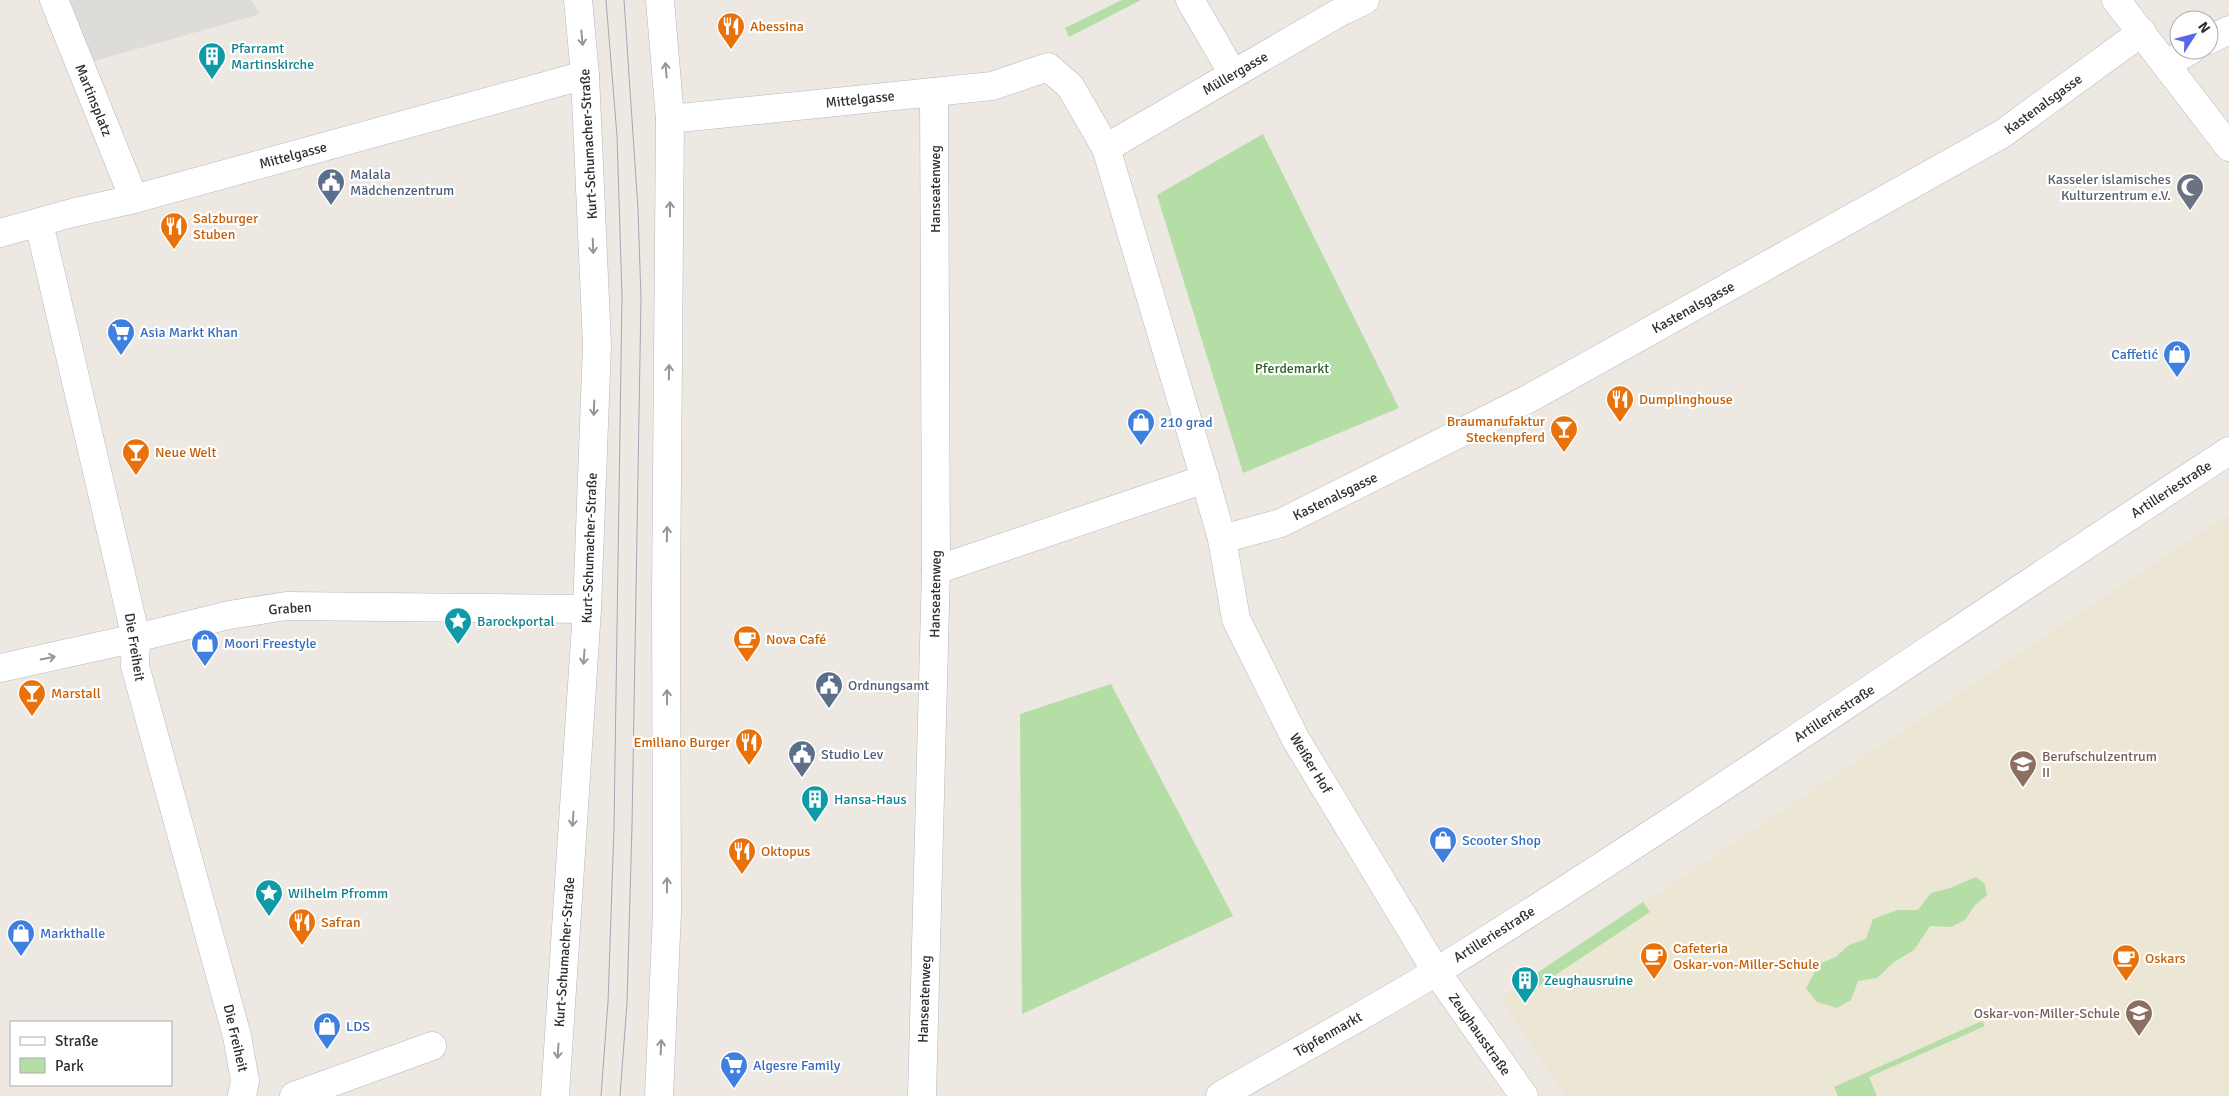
<svg xmlns="http://www.w3.org/2000/svg" width="2229" height="1096" font-family="Signika,sans-serif">
  <style>
    .education { fill: #ece6d4 }
    .green { fill: #b5dda6 }
    .plaza { fill: #dedcd9 }
    .lines { fill: none; stroke-linecap: round; stroke-linejoin: round }
    .street-casing { stroke: #b6b7c0; stroke-width: 29 }
    .secondary-casing { stroke: #b6b7c0; stroke-width: 29 }
    .street { stroke: #fff; stroke-width: 28 }
    .secondary { stroke: #fff; stroke-width: 28 }
    .tram { stroke: #a5a6b5; stroke-width: 1 }
    .oneway { stroke: #969696 }
    .labels { text-anchor: middle; stroke-width: 4.5; stroke-linejoin: round; paint-order: stroke }
    .food-label { font-size: 14px; fill: #c56008; stroke: #fff; text-anchor: start }
    .culture-label { font-size: 14px; fill: #0d838f; stroke: #fff; text-anchor: start }
    .street-label { font-size: 14px; fill: #2e2e2e; stroke: #fff }
    .service-label { font-size: 14px; fill: #4e5e75; stroke: #fff; text-anchor: start }
    .worship-label { font-size: 14px; fill: #5b616d; stroke: #fff; text-anchor: end }
    .shop-label { font-size: 14px; fill: #366cbe; stroke: #fff; text-anchor: start }
    .park-label { font-size: 14px; fill: #2d6425; stroke: #fff }
    .education-label { font-size: 14px; fill: #785e54; stroke: #fff; text-anchor: start }
  </style>
  <rect width="100%" height="100%" fill="#ede9e2"/>
  <!-- education -->
  <polygon class="education" points="2229,514 2229,1096 1565,1096 1500,998"/>
  <!-- green -->
  <g class="green">
    <polygon points="1122,0 1141,0 1069,37 1065,28"/>
    <polygon points="1263,134 1399,408 1243,473 1157,195"/>
    <polygon points="1111,684 1233,916 1022,1014 1020,714"/>
    <polygon points="1976,877 1985,884 1987,895 1975,905 1965,920 1951,927 1930,926 1914,950 1894,962 1877,978 1858,981 1851,1000 1837,1008 1817,1002 1806,988 1819,964 1836,957 1849,945 1866,939 1873,919 1898,910 1918,910 1931,893 1950,888"/>
    <polygon points="1643,902 1650,912 1536,988 1532,982 1525,981"/>
    <polygon points="1982,1021 1985,1026 1869,1077 1877,1096 1838,1096 1834,1087"/>
  </g>
  <!-- plaza -->
  <polygon class="plaza" points="54,0 251,0 260,14 80,65"/>
  <g class="lines">
    <!-- street casing -->
    <g class="street-casing">
      <g id="street">
        <polyline points="54,0 134,199"/>
        <polyline points="1190,0 1233,74"/>
        <polyline points="2116,0 2229,147"/>
        <polyline points="2209,40 2229,30"/>
        <polyline points="2167,64 2191,50"/>
        <polyline points="670,119 992,86 1048,67 1070,86 1106,148 1205,479 1222,539 1236,619 1295,738 1436,971 1524,1096"/>
        <polyline points="1106,148 1342,11 1365,0"/>
        <polyline points="39,223 136,638 135,666 237,1036 245,1081 242,1096"/>
        <polyline points="0,233 72,213 134,199 585,75"/>
        <polyline points="1222,539 1281,523 1530,398 2002,134 2142,32"/>
        <polyline points="936,570 1205,479"/>
        <polyline points="0,668 136,638 229,615 286,606 587,609"/>
        <polyline points="294,1096 432,1046"/>
        <polyline points="922,1096 936,570 934,92"/>
        <path d="M1220,1096C1292,1054 1367,1014 1439,970C1706,803 1965,623 2229,451"/>
      </g>
    </g>
    <!-- secondary casing -->
    <g class="secondary-casing">
      <g id="secondary">
        <polyline points="555,1096 587,609 597,345 585,75 578,0"/>
        <polyline points="659,1096 667,912 666,595 670,119 660,0"/>
      </g>
    </g>
    <!-- street -->
    <use href="#street" class="street"/>
    <!-- secondary -->
    <use href="#secondary" class="secondary"/>
    <!-- tram -->
    <g class="tram">
      <polyline points="601,1096 608,1002 614,828 622,296 617,136 606,0"/>
      <polyline points="620,1096 627,1003 632,826 641,298 638,209 624,0"/>
    </g>
  </g>
  <!-- one-way arrows -->
  <defs><path id="oneway-shaft" d="M-6 0H5M1.5-3L5.5 0L1.5 3" fill="none" stroke-width="1.6" stroke-linecap="round" stroke-linejoin="round" transform="scale(1.25)"/></defs>
  <g class="oneway">
    <use href="#oneway-shaft" transform="translate(582 38) rotate(85)"/>
    <use href="#oneway-shaft" transform="translate(666 70) rotate(-95)"/>
    <use href="#oneway-shaft" transform="translate(670 209) rotate(-90)"/>
    <use href="#oneway-shaft" transform="translate(593 246) rotate(88)"/>
    <use href="#oneway-shaft" transform="translate(669 372) rotate(-89)"/>
    <use href="#oneway-shaft" transform="translate(594 408) rotate(92)"/>
    <use href="#oneway-shaft" transform="translate(667 534) rotate(-89)"/>
    <use href="#oneway-shaft" transform="translate(584 657) rotate(94)"/>
    <use href="#oneway-shaft" transform="translate(48 658) rotate(-12)"/>
    <use href="#oneway-shaft" transform="translate(667 697) rotate(-90)"/>
    <use href="#oneway-shaft" transform="translate(573 819) rotate(94)"/>
    <use href="#oneway-shaft" transform="translate(667 885) rotate(-90)"/>
    <use href="#oneway-shaft" transform="translate(661 1047) rotate(-87)"/>
    <use href="#oneway-shaft" transform="translate(558 1051) rotate(94)"/>
  </g>
  <!-- icons -->
  <defs>
    <g id="restaurant-pin" transform="scale(1.4375)"><path d="M0 17L-7.5 6A9.5 9.5 0 1 1 7.5 6Z" fill="#e8710a" stroke="#fff"/><path d="M-5-6h1v4h1v-4h1v4h1v-4h1v5L-1.5 .5V6h-2V.5L-5-1ZM5-6V6H3V1.5H1.5Q1.5-4 5-6Z" fill="#fff"/></g>
    <g id="building-pin" transform="scale(1.4375)"><path d="M0 17L-7.5 6A9.5 9.5 0 1 1 7.5 6Z" fill="#0f9aa8" stroke="#fff"/><path d="M-4-6H4V6H1V3H-1V6H-4ZM-2.5-4.3h1.7v1.8h-1.7ZM.8-4.3h1.7v1.8H.8ZM-2.5-1h1.7V.8h-1.7ZM.8-1h1.7V.8H.8Z" fill="#fff"/></g>
    <g id="civic-pin" transform="scale(1.4375)"><path d="M0 17L-7.5 6A9.5 9.5 0 1 1 7.5 6Z" fill="#5c6f8a" stroke="#fff"/><path d="M-.6-6.5H3V-4.5H.6V-3L4-1V1h2V6H-6V1h2V-1L-.6-3ZM-1.2 2.5V6h2.4V2.5Z" fill="#fff"/></g>
    <g id="mosque-pin" transform="scale(1.4375)"><path d="M0 17L-7.5 6A9.5 9.5 0 1 1 7.5 6Z" fill="#6b7280" stroke="#fff"/><path d="M3.5-4.9A6 6 0 1 0 3.5 4.9A5 5 0 1 1 3.5-4.9Z" fill="#fff"/></g>
    <g id="supermarket-pin" transform="scale(1.4375)"><path d="M0 17L-7.5 6A9.5 9.5 0 1 1 7.5 6Z" fill="#3f7fe0" stroke="#fff"/><path d="M-6-5.5h2.5l.6 2H6L4.5 2H-2.5L-4.4-4H-6ZM-1.5 3.2a1.3 1.3 0 1 0 .1 0ZM3 3.2a1.3 1.3 0 1 0 .1 0Z" fill="#fff"/></g>
    <g id="shop-pin" transform="scale(1.4375)"><path d="M0 17L-7.5 6A9.5 9.5 0 1 1 7.5 6Z" fill="#3f7fe0" stroke="#fff"/><path d="M-5-2.5h2.3a2.7 3.5 0 0 1 5.4 0H5L5.5 6h-11ZM-1.5-2.5h3a1.5 2.3 0 0 0-3 0Z" fill="#fff"/></g>
    <g id="bar-pin" transform="scale(1.4375)"><path d="M0 17L-7.5 6A9.5 9.5 0 1 1 7.5 6Z" fill="#e8710a" stroke="#fff"/><path d="M-6-5H6L.8 .8V4.5H3.5V6h-7V4.5H-.8V.8Z" fill="#fff"/></g>
    <g id="sight-pin" transform="scale(1.4375)"><path d="M0 17L-7.5 6A9.5 9.5 0 1 1 7.5 6Z" fill="#0f9aa8" stroke="#fff"/><path d="M0-6L1.8-2.2L6-1.7L2.9 1.2L3.7 5.4L0 3.3L-3.7 5.4L-2.9 1.2L-6-1.7L-1.8-2.2Z" fill="#fff"/></g>
    <g id="cafe-pin" transform="scale(1.4375)"><path d="M0 17L-7.5 6A9.5 9.5 0 1 1 7.5 6Z" fill="#e8710a" stroke="#fff"/><path d="M-5.5-4.5H6V0H3Q3 3.5 0 3.5H-2.5Q-5.5 3.5-5.5 0ZM3-3.2v2h1.7v-2ZM-6 4.5H4V6H-6Z" fill="#fff"/></g>
    <g id="school-pin" transform="scale(1.4375)"><path d="M0 17L-7.5 6A9.5 9.5 0 1 1 7.5 6Z" fill="#8d6e63" stroke="#fff"/><path d="M0-5L7-2L0 1L-7-2ZM-4 1L0 2.5L4 1V4Q0 6-4 4Z" fill="#fff"/></g>
  </defs>
  <g fill-rule="evenodd">
    <use href="#restaurant-pin" x="731" y="26"/>
    <use href="#building-pin" x="212" y="56"/>
    <use href="#civic-pin" x="331" y="182"/>
    <use href="#mosque-pin" x="2190" y="187"/>
    <use href="#restaurant-pin" x="174" y="226"/>
    <use href="#supermarket-pin" x="121" y="332"/>
    <use href="#shop-pin" x="2177" y="354"/>
    <use href="#restaurant-pin" x="1620" y="399"/>
    <use href="#shop-pin" x="1141" y="422"/>
    <use href="#bar-pin" x="1564" y="429"/>
    <use href="#bar-pin" x="136" y="452"/>
    <use href="#sight-pin" x="458" y="621"/>
    <use href="#cafe-pin" x="747" y="639"/>
    <use href="#shop-pin" x="205" y="643"/>
    <use href="#civic-pin" x="829" y="685"/>
    <use href="#bar-pin" x="32" y="693"/>
    <use href="#restaurant-pin" x="749" y="742"/>
    <use href="#civic-pin" x="802" y="754"/>
    <use href="#school-pin" x="2023" y="764"/>
    <use href="#building-pin" x="815" y="799"/>
    <use href="#shop-pin" x="1443" y="840"/>
    <use href="#restaurant-pin" x="742" y="851"/>
    <use href="#sight-pin" x="269" y="893"/>
    <use href="#restaurant-pin" x="302" y="922"/>
    <use href="#shop-pin" x="21" y="933"/>
    <use href="#cafe-pin" x="1654" y="956"/>
    <use href="#cafe-pin" x="2126" y="958"/>
    <use href="#building-pin" x="1525" y="980"/>
    <use href="#school-pin" x="2139" y="1013"/>
    <use href="#shop-pin" x="327" y="1026"/>
    <use href="#supermarket-pin" x="734" y="1065"/>
  </g>
  <g class="labels">
    <!-- food labels -->
    <g class="food-label">
      <text x="750" y="31">Abessina</text>
      <text x="193" y="223">Salzburger<tspan x="193" dy="16">Stuben</tspan></text>
      <text x="1639" y="404">Dumplinghouse</text>
      <text x="1545" y="426" text-anchor="end">Braumanufaktur<tspan x="1545" dy="16">Steckenpferd</tspan></text>
      <text x="155" y="457">Neue Welt</text>
      <text x="766" y="644">Nova Café</text>
      <text x="51" y="698">Marstall</text>
      <text x="730" y="747" text-anchor="end">Emiliano Burger</text>
      <text x="761" y="856">Oktopus</text>
      <text x="321" y="927">Safran</text>
      <text x="1673" y="953">Cafeteria<tspan x="1673" dy="16">Oskar-von-Miller-Schule</tspan></text>
      <text x="2145" y="963">Oskars</text>
    </g>
    <!-- culture labels -->
    <g class="culture-label">
      <text x="231" y="53">Pfarramt<tspan x="231" dy="16">Martinskirche</tspan></text>
      <text x="477" y="626">Barockportal</text>
      <text x="834" y="804">Hansa-Haus</text>
      <text x="288" y="898">Wilhelm Pfromm</text>
      <text x="1544" y="985">Zeughausruine</text>
    </g>
    <!-- street labels -->
    <g class="street-label">
      <text transform="translate(1235 73) rotate(-30)" y="5">Müllergasse</text>
      <text transform="translate(860 99) rotate(-6)" y="5">Mittelgasse</text>
      <text transform="translate(94 100) rotate(68)" y="5">Martinsplatz</text>
      <text transform="translate(2043 104) rotate(-36)" y="5">Kastenalsgasse</text>
      <text transform="translate(588 144) rotate(-93)" y="5">Kurt-Schumacher-Straße</text>
      <text transform="translate(293 155) rotate(-15)" y="5">Mittelgasse</text>
      <text transform="translate(935 189) rotate(-90)" y="5">Hanseatenweg</text>
      <text transform="translate(1693 307) rotate(-29)" y="5">Kastenalsgasse</text>
      <text transform="translate(2171 489) rotate(-33)" y="5">Artilleriestraße</text>
      <text transform="translate(1335 496) rotate(-26)" y="5">Kastenalsgasse</text>
      <text transform="translate(589 548) rotate(-88)" y="5">Kurt-Schumacher-Straße</text>
      <text transform="translate(935 594) rotate(-89)" y="5">Hanseatenweg</text>
      <text transform="translate(290 608) rotate(-4)" y="5">Graben</text>
      <text transform="translate(135 647) rotate(81)" y="5">Die Freiheit</text>
      <text transform="translate(1834 713) rotate(-33)" y="5">Artilleriestraße</text>
      <text transform="translate(1311 763) rotate(59)" y="5">Weißer Hof</text>
      <text transform="translate(1494 934) rotate(-32)" y="5">Artilleriestraße</text>
      <text transform="translate(564 952) rotate(-86)" y="5">Kurt-Schumacher-Straße</text>
      <text transform="translate(924 999) rotate(-88)" y="5">Hanseatenweg</text>
      <text transform="translate(1328 1034) rotate(-30)" y="5">Töpfenmarkt</text>
      <text transform="translate(1480 1034) rotate(55)" y="5">Zeughausstraße</text>
      <text transform="translate(236 1038) rotate(77)" y="5">Die Freiheit</text>
    </g>
    <!-- service labels -->
    <g class="service-label">
      <text x="350" y="179">Malala<tspan x="350" dy="16">Mädchenzentrum</tspan></text>
      <text x="848" y="690">Ordnungsamt</text>
      <text x="821" y="759">Studio Lev</text>
    </g>
    <!-- worship labels -->
    <g class="worship-label">
      <text x="2171" y="184">Kasseler islamisches<tspan x="2171" dy="16">Kulturzentrum e.V.</tspan></text>
    </g>
    <!-- shop labels -->
    <g class="shop-label">
      <text x="140" y="337">Asia Markt Khan</text>
      <text x="2158" y="359" text-anchor="end">Caffetić</text>
      <text x="1160" y="427">210 grad</text>
      <text x="224" y="648">Moori Freestyle</text>
      <text x="1462" y="845">Scooter Shop</text>
      <text x="40" y="938">Markthalle</text>
      <text x="346" y="1031">LDS</text>
      <text x="753" y="1070">Algesre Family</text>
    </g>
    <!-- park labels -->
    <g class="park-label">
      <text x="1292" y="373">Pferdemarkt</text>
    </g>
    <!-- education labels -->
    <g class="education-label">
      <text x="2042" y="761">Berufschulzentrum<tspan x="2042" dy="16">II</tspan></text>
      <text x="2120" y="1018" text-anchor="end">Oskar-von-Miller-Schule</text>
    </g>
  </g>
  <!-- legend -->
  <rect x="10" y="1021" width="162" height="65" fill="#ffffff" stroke="#ababab"/>
  <rect x="20" y="1037" width="25" height="8" fill="#ffffff" stroke="#ababab"/>
  <text x="55" y="1046" font-size="15" fill="#2e2e2e">Straße</text>
  <rect x="20" y="1058" width="25" height="15" fill="#b5dda6" stroke="#ababab"/>
  <text x="55" y="1071" font-size="15" fill="#2e2e2e">Park</text>
  <!-- north arrow -->
  <g transform="translate(2194 35) rotate(54)"><circle r="24" fill="#ffffff" stroke="#ababab"/>
  <path d="M0-4L9 19L0 12L-9 19Z" fill="#5868e5"/>
  <text y="-8" font-size="14" font-weight="bold" text-anchor="middle" fill="#2e2e2e">N</text>
  </g>
</svg>
